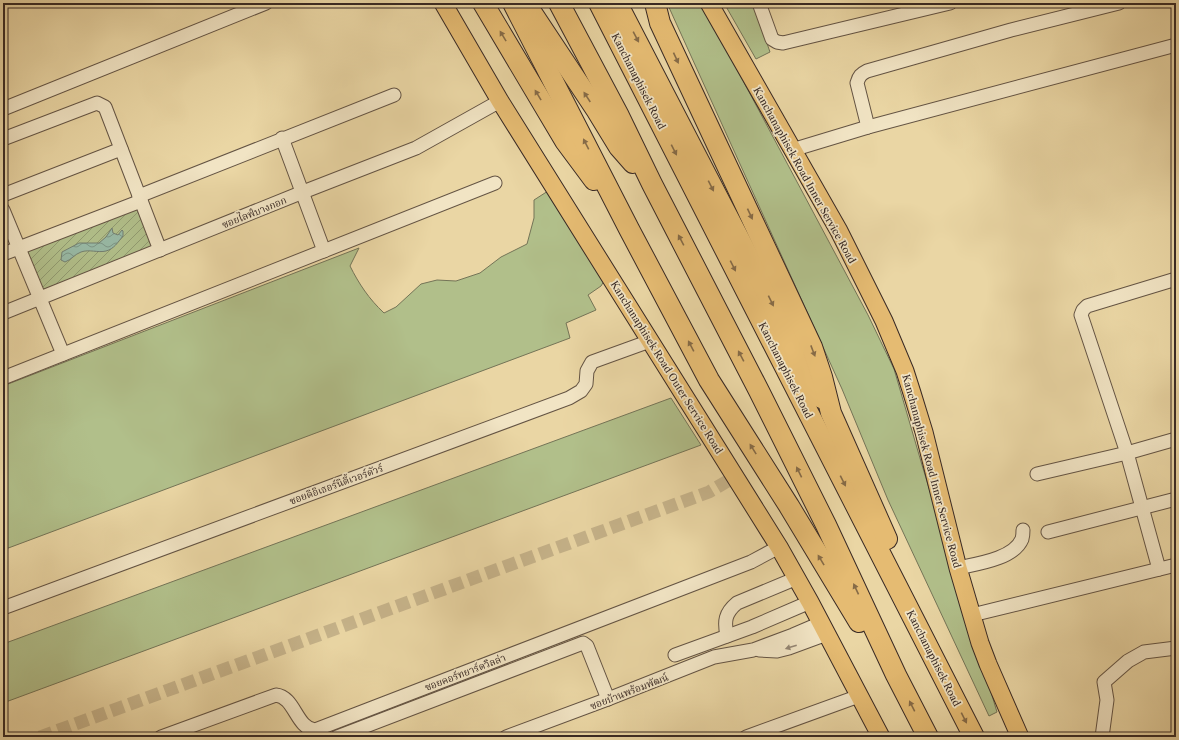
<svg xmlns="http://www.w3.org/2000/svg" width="1179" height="740" font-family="'Libre Caslon Text','Noto Serif Thai',serif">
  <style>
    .grass { fill: #b1bf8a; stroke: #747457 }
    .garden { fill: url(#garden-furrows); stroke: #747457 }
    .water { fill: url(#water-waves); stroke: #727f71 }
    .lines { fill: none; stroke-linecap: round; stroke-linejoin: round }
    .minor-tunnel { stroke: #c6b38a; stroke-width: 13; stroke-dasharray: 13 6; stroke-linecap: butt }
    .minor-casing { stroke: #645444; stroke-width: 15 }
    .major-casing { stroke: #382924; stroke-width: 19 }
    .highway-casing { stroke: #382924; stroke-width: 22 }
    .minor { stroke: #f1e4c4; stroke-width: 13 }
    .major { stroke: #e5bb72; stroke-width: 17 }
    .highway { stroke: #e5bb72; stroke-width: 20 }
    .oneway { fill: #866b47 }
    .oneway2 { fill: #948674 }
    .labels { text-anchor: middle; stroke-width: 3.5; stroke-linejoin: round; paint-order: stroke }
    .street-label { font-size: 10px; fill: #382924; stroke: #f1e4c4 }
  </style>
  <defs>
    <pattern id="garden-furrows" width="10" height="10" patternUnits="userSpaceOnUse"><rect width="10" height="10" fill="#b1bf8a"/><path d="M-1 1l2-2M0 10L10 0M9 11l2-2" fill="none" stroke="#919b71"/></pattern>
    <pattern id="water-waves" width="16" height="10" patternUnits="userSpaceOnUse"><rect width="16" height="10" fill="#98b9a5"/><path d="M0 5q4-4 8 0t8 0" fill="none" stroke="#7d9686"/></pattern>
  </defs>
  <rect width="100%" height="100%" fill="#ead6a4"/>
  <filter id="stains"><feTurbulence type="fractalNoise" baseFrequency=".005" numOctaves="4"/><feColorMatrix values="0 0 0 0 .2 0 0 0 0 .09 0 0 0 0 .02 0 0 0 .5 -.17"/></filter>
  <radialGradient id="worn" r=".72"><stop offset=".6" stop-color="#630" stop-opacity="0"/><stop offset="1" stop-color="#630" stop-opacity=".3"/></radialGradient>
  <!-- grass -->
  <g class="grass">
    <polygon points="667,3 700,3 716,30 868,315 894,369 922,465 997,712 989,716 888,500 842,389"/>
    <polygon points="724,3 753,3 770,52 756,59"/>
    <path d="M548,191L604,281L601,286L588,295L596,310L566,323L570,338L3,550V386L359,248L350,266C359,284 369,299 384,313L396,307L421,284L437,280L456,281L480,273L501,257L527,244L534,218V200Z"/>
    <polygon points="671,398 701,445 3,703 3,644"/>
  </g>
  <!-- garden -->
  <polygon class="garden" points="138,206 153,247 42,290 25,250"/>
  <!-- water -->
  <path class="water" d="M112,228L113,233L118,235L122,230L123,231V236C118,242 114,249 106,251C98,253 89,249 81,252C75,254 71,260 65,262L61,260L62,252L79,243H99L106,237Z"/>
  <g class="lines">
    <!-- minor-tunnel -->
    <polyline class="minor-tunnel" points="40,737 709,492 736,476"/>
    <!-- minor casing -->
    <g class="minor-casing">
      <g id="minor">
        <polyline points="759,3 772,39 777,42 783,43 950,3"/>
        <polyline points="3,109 266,3"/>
        <path d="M868,127L857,83C859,76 861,74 867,71L1011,30L1119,3"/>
        <polyline points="282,138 324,251"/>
        <polyline points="3,139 97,103 105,107 160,250"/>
        <polyline points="792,150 868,127 1176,45"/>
        <polyline points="3,195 121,149"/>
        <polyline points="139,196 394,95"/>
        <polyline points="3,210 63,354"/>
        <polyline points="3,254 141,201"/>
        <polyline points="3,313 303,192 416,148 500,101"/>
        <polyline points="3,378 495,183"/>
        <polyline points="1037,474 1127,453 1176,439"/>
        <polyline points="1048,532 1176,499"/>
        <path d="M958,568C976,564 1014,559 1022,539C1023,536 1023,532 1023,530"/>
        <polyline points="1159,569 1127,453 1081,315 1083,310 1087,306 1176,279"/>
        <polyline points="3,608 569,398 581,391 586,384 587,371 592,362 650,341"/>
        <polyline points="972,615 1176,565"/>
        <path d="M727,636C724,621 725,613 737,603L797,578"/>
        <polyline points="759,650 777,651 789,648 827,634"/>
        <polyline points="675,655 752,627 810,602"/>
        <path d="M161,737L276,695C295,697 296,728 315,730L751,562L779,547"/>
        <polyline points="337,737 583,643 587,646 608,699"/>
        <polyline points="506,737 608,699 714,657 753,650 793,635 821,623"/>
        <polyline points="746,737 859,696"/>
        <polyline points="1102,737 1107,700 1104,682 1128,661 1144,652 1176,648"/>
      </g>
    </g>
    <!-- major casing -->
    <g class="major-casing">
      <g id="major">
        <polyline points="443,3 500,101 779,547 810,602 881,737"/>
        <polyline points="709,3 839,231 884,321 905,371 912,393 924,432 958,568 980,643 988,664 1020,737"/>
      </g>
    </g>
    <!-- highway casing -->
    <g class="highway-casing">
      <g id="highway">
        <polyline points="483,3 565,141 594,180"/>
        <polyline points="513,3 629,229 709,380 789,506 859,622"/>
        <polyline points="559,3 619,116 652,184 759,391 826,525 896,675 928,737"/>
        <polyline points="599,3 974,737"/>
        <polyline points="617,3 757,273 808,378 821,398"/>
        <polyline points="655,3 660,23 812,347 822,377 831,413 887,539"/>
        <polyline points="526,4 597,111 619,147 633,163"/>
      </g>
    </g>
    <!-- minor -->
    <use href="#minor" class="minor"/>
    <!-- major -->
    <use href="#major" class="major"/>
    <!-- highway -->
    <use href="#highway" class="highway"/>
  </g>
  <!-- one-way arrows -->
  <defs><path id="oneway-solid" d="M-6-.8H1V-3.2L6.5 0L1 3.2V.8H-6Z"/></defs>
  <g class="oneway">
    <use href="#oneway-solid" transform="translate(503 36) rotate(-121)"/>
    <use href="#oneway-solid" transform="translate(636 37) rotate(62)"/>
    <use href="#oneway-solid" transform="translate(676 58) rotate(65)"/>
    <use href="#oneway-solid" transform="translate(538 95) rotate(-121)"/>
    <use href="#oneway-solid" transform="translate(587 97) rotate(-123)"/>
    <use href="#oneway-solid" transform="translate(586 144) rotate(-117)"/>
    <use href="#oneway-solid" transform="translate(674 150) rotate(63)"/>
    <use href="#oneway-solid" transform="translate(711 186) rotate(63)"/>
    <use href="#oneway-solid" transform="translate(750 214) rotate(65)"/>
    <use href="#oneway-solid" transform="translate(681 240) rotate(-118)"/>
    <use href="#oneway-solid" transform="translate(733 266) rotate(63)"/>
    <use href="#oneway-solid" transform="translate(771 301) rotate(64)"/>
    <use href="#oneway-solid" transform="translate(691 346) rotate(-118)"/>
    <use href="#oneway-solid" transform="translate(813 351) rotate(69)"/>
    <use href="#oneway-solid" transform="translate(741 356) rotate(-118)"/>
    <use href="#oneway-solid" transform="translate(753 449) rotate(-122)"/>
    <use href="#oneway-solid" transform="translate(799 472) rotate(-116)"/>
    <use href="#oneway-solid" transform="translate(843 481) rotate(63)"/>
    <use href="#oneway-solid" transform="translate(821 560) rotate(-121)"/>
    <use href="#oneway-solid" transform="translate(856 589) rotate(-115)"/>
    <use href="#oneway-solid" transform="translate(912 706) rotate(-117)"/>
    <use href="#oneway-solid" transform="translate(964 718) rotate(63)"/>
  </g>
  <use class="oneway2" href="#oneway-solid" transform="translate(791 647) rotate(163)"/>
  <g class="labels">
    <!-- street labels -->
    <g class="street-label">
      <text transform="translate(639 81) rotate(63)" y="4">Kanchanaphisek Road</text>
      <text transform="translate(805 175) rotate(61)" y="4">Kanchanaphisek Road Inner Service Road</text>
      <text transform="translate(254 212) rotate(-22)" y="4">ซอยไลฟ์บางกอก</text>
      <text transform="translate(667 367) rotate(58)" y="4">Kanchanaphisek Road Outer Service Road</text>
      <text transform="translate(786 370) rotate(63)" y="4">Kanchanaphisek Road</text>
      <text transform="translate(932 471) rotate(75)" y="4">Kanchanaphisek Road Inner Service Road</text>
      <text transform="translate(336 484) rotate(-20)" y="4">ซอยดิอิเธอร์นิตี้เวอร์ดัวร์</text>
      <text transform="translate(934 658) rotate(63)" y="4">Kanchanaphisek Road</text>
      <text transform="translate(465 672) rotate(-21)" y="4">ซอยคอร์ทยาร์ดวิลล่า</text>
      <text transform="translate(629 691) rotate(-21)" y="4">ซอยบ้านพร้อมพัฒน์</text>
    </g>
  </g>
  <!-- margin -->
  <rect width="1179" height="740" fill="none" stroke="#ead6a4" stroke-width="16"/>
  <rect x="4" y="4" width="1171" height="732" fill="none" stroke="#382924" stroke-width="2"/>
  <rect x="8" y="8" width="1163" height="724" fill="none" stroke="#382924"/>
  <rect width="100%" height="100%" filter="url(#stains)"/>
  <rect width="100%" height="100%" fill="url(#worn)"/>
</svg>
